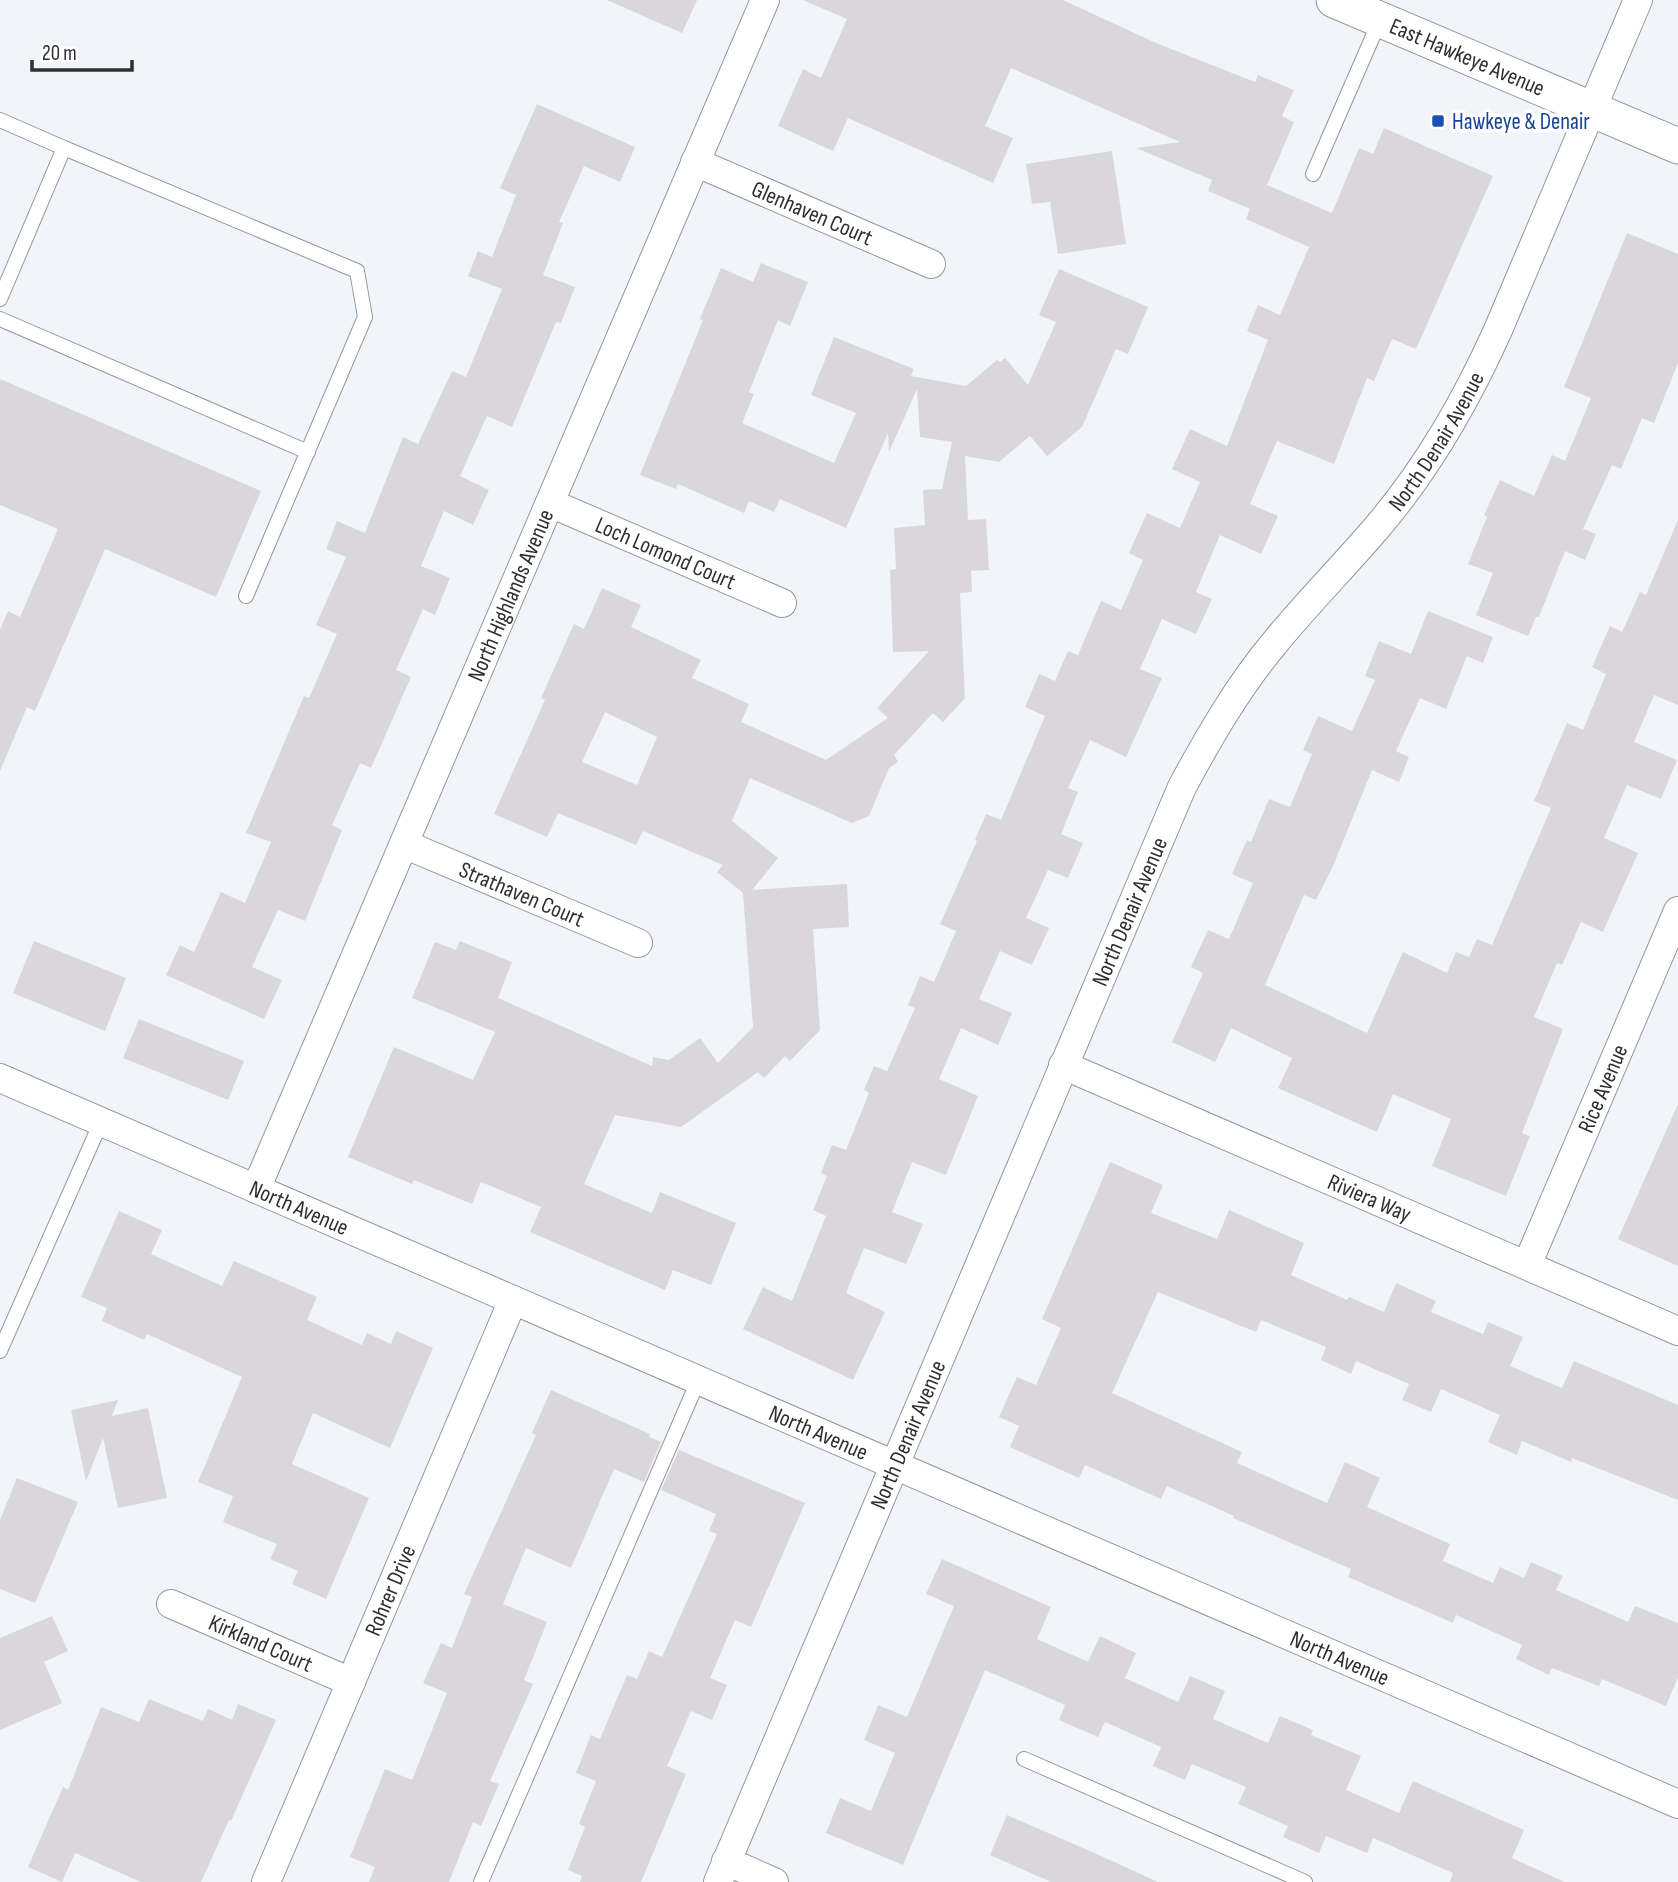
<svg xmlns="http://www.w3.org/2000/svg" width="1678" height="1882" font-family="'Sofia Sans Condensed',sans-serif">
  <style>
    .building { fill: #d9d7dc; fill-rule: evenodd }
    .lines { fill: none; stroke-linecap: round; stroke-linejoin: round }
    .service-casing { stroke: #94989b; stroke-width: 16 }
    .minor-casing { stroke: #94989b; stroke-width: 30 }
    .tertiary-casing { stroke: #94989b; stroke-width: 37 }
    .service { stroke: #fff; stroke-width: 14 }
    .minor { stroke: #fff; stroke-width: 28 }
    .tertiary { stroke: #fff; stroke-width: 35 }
    .transit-dot { fill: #1a4fb4; stroke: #fff; stroke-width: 2.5 }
    .labels { text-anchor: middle; stroke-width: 7; stroke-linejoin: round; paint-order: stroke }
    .street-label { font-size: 23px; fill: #2e2f31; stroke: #fff }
    .transit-label { font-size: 23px; fill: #164399; stroke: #fff; text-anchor: start }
  </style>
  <rect width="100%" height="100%" fill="#f1f5f9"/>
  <!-- building -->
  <g class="building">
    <polygon points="607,0 697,0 682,33"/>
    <polygon points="803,0 1063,0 1156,43 1255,82 1258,75 1294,90 1282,116 1294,122 1267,185 1332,213 1359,148 1373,154 1384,128 1493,176 1416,349 1392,339 1374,381 1367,378 1334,464 1277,441 1250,504 1278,516 1261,554 1220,535 1196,592 1212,599 1196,634 1162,619 1140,669 1162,678 1126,757 1090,740 1068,788 1078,792 1061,834 1083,843 1068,878 1048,870 1026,918 1049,928 1032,965 1000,951 979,999 1012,1013 998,1045 961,1028 939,1079 978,1096 946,1175 912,1162 892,1212 923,1224 906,1264 864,1248 846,1293 885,1312 853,1380 743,1329 763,1287 792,1301 826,1216 813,1210 827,1176 821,1173 832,1145 846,1150 869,1093 864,1090 874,1066 887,1071 915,1008 908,1005 920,976 934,982 956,931 940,924 977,841 975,840 986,814 1001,820 1045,716 1025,707 1039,674 1055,681 1068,651 1078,655 1101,601 1121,610 1143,560 1129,553 1147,513 1180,528 1200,482 1172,469 1190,429 1227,446 1268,340 1247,331 1258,305 1280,315 1309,247 1246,219 1250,209 1208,191 1212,180 1136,148 1180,142 1011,68 985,126 1013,138 993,183 848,118 833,151 778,126 803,69 821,78 847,19"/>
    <polygon points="537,104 635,147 620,182 584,166 559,222 563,223 543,275 575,287 561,323 556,322 512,427 487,416 460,476 489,490 473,525 444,511 421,566 450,578 435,615 423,609 396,670 411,677 371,768 360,763 332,825 342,830 305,921 278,910 252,967 282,980 264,1019 166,975 180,945 194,952 221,892 245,903 271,842 246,833 304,696 309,698 337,634 316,625 346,557 326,549 337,521 365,533 403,437 418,444 452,371 466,377 502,289 468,276 478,251 492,257 516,195 500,188"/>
    <polygon points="1112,151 1126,244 1058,254 1050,202 1032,204 1026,164"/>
    <polygon points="1627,233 1678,254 1678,363 1654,423 1642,418 1621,469 1612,465 1583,529 1596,534 1585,560 1565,551 1539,617 1536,617 1528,636 1476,615 1493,573 1468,564 1487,517 1484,515 1500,480 1534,496 1552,455 1565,461 1591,398 1564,387"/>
    <path d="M761,263L808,282L790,326L778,320L749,392L754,394L742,423L834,463L856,413L811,395L834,337L914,369L911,376L966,386L997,360L1000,362L1005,358L1028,385L1056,322L1039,315L1059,269L1148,307L1128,354L1116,349L1082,427L1047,456L1030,436L999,462L965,456L968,520L986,519L989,570L971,571L972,592L960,593L965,698L943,722L933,713L894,755L898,762L889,768L869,816L852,823L750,778L732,821L778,858L752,890L847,884L849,927L813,929L820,1030L790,1061L785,1056L764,1078L758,1072L681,1127L615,1115L584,1184L652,1213L660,1192L736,1223L711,1285L673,1270L665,1290L530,1232L541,1207L481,1182L472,1204L414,1180L412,1184L348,1157L394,1047L473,1080L495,1032L412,998L435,942L456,950L460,941L512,962L498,998L652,1066L653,1057L669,1060L700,1038L718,1063L753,1027L743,893L717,872L723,865L643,831L636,845L558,813L547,837L494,814L545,700L541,698L574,624L584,629L602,588L641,605L631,627L701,660L692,678L749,704L741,722L826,760L888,718L877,708L929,651L893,652L890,570L896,569L894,528L925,525L923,490L942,489L952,442L920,437L917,389L889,452L888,433L846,528L780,499L774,512L749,501L744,513L678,484L676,489L640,475L703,320L700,319L721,268L753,282ZM605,712L657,737L637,785L582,762Z"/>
    <polygon points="0,379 261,491 216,597 105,549 35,711 27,707 0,771 0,630 8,611 20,617 58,529 0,505"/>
    <polygon points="1678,520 1678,705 1654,695 1634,742 1677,760 1661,799 1627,785 1604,838 1638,853 1603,932 1581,922 1562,965 1557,963 1534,1017 1563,1029 1522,1133 1530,1136 1506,1196 1432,1166 1451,1119 1393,1094 1377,1132 1278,1088 1292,1058 1231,1028 1215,1062 1172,1042 1203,973 1191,967 1208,930 1229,939 1253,883 1232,874 1247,840 1251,842 1269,799 1290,807 1312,754 1303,750 1318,716 1352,731 1375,680 1365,676 1379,641 1411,654 1428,611 1493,637 1483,663 1467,656 1446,709 1420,698 1396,751 1409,757 1399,782 1372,770 1333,866 1316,900 1304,895 1265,985 1367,1033 1403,952 1447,973 1456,952 1469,957 1477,939 1492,945 1551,808 1534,801 1549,765 1567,723 1583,730 1606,674 1592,667 1610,626 1622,632 1640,592 1646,595"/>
    <polygon points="34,941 126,978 105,1031 13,993"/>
    <polygon points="139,1019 244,1061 228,1100 123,1058"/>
    <polygon points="1678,1104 1678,1266 1618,1239"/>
    <polygon points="1110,1162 1163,1185 1151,1213 1217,1239 1229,1210 1304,1243 1291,1275 1347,1300 1349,1297 1384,1312 1396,1283 1436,1301 1431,1312 1483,1334 1488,1322 1523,1337 1510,1366 1562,1388 1574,1361 1678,1405 1678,1500 1572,1458 1571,1462 1522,1441 1517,1455 1488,1442 1500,1415 1441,1389 1431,1412 1402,1400 1409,1384 1356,1361 1351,1374 1321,1360 1326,1347 1261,1320 1256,1332 1158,1292 1112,1393 1242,1452 1237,1463 1327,1503 1345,1462 1380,1478 1367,1507 1450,1544 1443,1561 1493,1583 1500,1567 1524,1578 1531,1562 1563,1576 1556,1590 1628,1622 1635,1606 1678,1623 1678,1677 1666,1706 1602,1679 1599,1686 1552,1668 1549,1675 1516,1659 1522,1645 1456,1615 1453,1623 1348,1577 1351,1569 1233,1518 1234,1516 1167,1486 1161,1499 1085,1465 1079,1478 1010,1447 1019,1426 999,1417 1017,1377 1036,1385 1061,1328 1042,1319"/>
    <polygon points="119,1211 162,1230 151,1254 222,1286 234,1261 317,1297 307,1320 362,1345 367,1333 391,1344 396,1331 433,1348 390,1448 313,1413 292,1464 369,1498 326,1599 292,1584 298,1571 270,1559 277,1544 223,1522 233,1496 198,1482 242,1377 147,1334 144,1340 102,1321 107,1308 81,1297"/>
    <polygon points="551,1390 650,1434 649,1437 661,1442 644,1482 614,1469 571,1568 526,1548 503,1604 547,1622 524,1680 533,1684 490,1781 499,1784 481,1826 473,1822 449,1882 369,1882 375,1867 350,1857 385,1769 412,1780 447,1693 423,1683 441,1643 452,1648 472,1597 464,1594 536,1435 532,1433"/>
    <polygon points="118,1400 112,1416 148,1408 167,1498 118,1508 103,1438 86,1481 71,1410"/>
    <polygon points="679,1450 805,1503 751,1627 735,1620 710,1678 727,1685 712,1720 691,1711 667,1766 686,1774 641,1882 580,1882 582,1876 568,1870 585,1827 579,1824 596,1781 576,1773 591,1735 600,1739 627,1675 637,1679 649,1651 662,1657 717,1534 709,1531 716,1514 661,1490"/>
    <polygon points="17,1478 78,1502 35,1603 0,1589 0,1520"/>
    <polygon points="942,1559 1051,1607 1037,1639 1088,1662 1100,1636 1136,1653 1125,1678 1178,1702 1190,1676 1225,1691 1213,1719 1268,1743 1280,1716 1313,1730 1311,1735 1361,1756 1346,1790 1399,1813 1413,1781 1524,1830 1512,1858 1565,1882 1450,1882 1453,1873 1373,1838 1367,1853 1326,1836 1319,1853 1283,1837 1288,1826 1238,1804 1246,1787 1192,1764 1185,1780 1153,1766 1161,1747 1105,1722 1098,1737 1059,1720 1065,1705 985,1670 903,1865 826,1833 840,1798 871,1811 895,1753 864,1740 878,1705 907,1717 954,1606 926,1594"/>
    <polygon points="52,1616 68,1651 44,1662 62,1703 0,1730 0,1638"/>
    <polygon points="149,1699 203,1721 208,1709 232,1720 238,1704 276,1720 231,1821 229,1820 201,1882 141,1882 75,1853 62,1882 28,1867 63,1787 68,1790 101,1707 139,1722"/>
    <polygon points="1007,1815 1090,1851 1158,1882 1051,1882 990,1855"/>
  </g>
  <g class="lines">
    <!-- service casing -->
    <g class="service-casing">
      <g id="service">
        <polyline points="0,120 64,148"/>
        <polyline points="1313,174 1380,20"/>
        <polyline points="0,299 64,148 357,271 365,317 246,596"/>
        <polyline points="0,319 308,452"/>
        <polyline points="0,1351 101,1122"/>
        <polyline points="1024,1759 1305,1882"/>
        <polyline points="481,1882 698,1381"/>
      </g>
    </g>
    <!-- minor casing -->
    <g class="minor-casing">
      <g id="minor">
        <path id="s1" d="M695,162L931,264"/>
        <path id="s2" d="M550,503L782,603"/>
        <path id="s3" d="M404,844L638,943"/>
        <path id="s4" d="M1063,1065L1678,1331"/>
        <path id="s5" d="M0,1078L1678,1804"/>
        <path id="s6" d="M256,1189L765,0"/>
        <path id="s7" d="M1527,1265L1678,911"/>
        <path id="s8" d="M171,1604L351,1682"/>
        <polyline points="726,1861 774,1882"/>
        <path id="s9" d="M266,1882L513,1300"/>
        <path id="s10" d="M718,1882L1182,787C1210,735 1239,685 1277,640C1310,600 1346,564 1379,525C1429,466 1467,399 1498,330L1638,0"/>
      </g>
    </g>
    <!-- tertiary casing -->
    <g class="tertiary-casing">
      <g id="tertiary">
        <path id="s11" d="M1334,0L1678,146"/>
      </g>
    </g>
    <!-- service -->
    <use href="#service" class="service"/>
    <!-- minor -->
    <use href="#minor" class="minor"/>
    <!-- tertiary -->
    <use href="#tertiary" class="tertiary"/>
  </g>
  <!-- markers -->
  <rect class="transit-dot" x="1431" y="114" width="14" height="14" rx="3.5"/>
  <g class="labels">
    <!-- street labels -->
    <g class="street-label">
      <text dy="8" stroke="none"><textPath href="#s11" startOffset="145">East Hawkeye Avenue</textPath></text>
      <text dy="8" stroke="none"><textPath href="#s1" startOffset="128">Glenhaven Court</textPath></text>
      <text dy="8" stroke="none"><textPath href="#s10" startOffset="1620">North Denair Avenue</textPath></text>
      <text dy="8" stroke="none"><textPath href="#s2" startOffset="126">Loch Lomond Court</textPath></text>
      <text dy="8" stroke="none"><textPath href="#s6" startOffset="646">North Highlands Avenue</textPath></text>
      <text dy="8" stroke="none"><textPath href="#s3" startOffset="128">Strathaven Court</textPath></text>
      <text dy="8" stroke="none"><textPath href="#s10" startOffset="1054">North Denair Avenue</textPath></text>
      <text dy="8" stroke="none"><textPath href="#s7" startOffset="192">Rice Avenue</textPath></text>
      <text dy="8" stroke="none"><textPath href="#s4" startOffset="334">Riviera Way</textPath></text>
      <text dy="8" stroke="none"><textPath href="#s5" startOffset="326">North Avenue</textPath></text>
      <text dy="8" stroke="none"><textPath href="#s5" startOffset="892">North Avenue</textPath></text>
      <text dy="8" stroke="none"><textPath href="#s10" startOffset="486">North Denair Avenue</textPath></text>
      <text dy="8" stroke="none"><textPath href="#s9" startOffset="317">Rohrer Drive</textPath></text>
      <text dy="8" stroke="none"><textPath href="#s8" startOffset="98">Kirkland Court</textPath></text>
      <text dy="8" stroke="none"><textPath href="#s5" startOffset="1460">North Avenue</textPath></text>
    </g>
    <!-- transit labels -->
    <g class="transit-label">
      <text x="1452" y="129">Hawkeye &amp; Denair</text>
    </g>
  </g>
  <!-- scale -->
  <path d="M32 60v10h100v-10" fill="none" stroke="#2e2f31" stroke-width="3.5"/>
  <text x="42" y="60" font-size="21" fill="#2e2f31" stroke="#ffffff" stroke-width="5" paint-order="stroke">20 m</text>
</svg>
